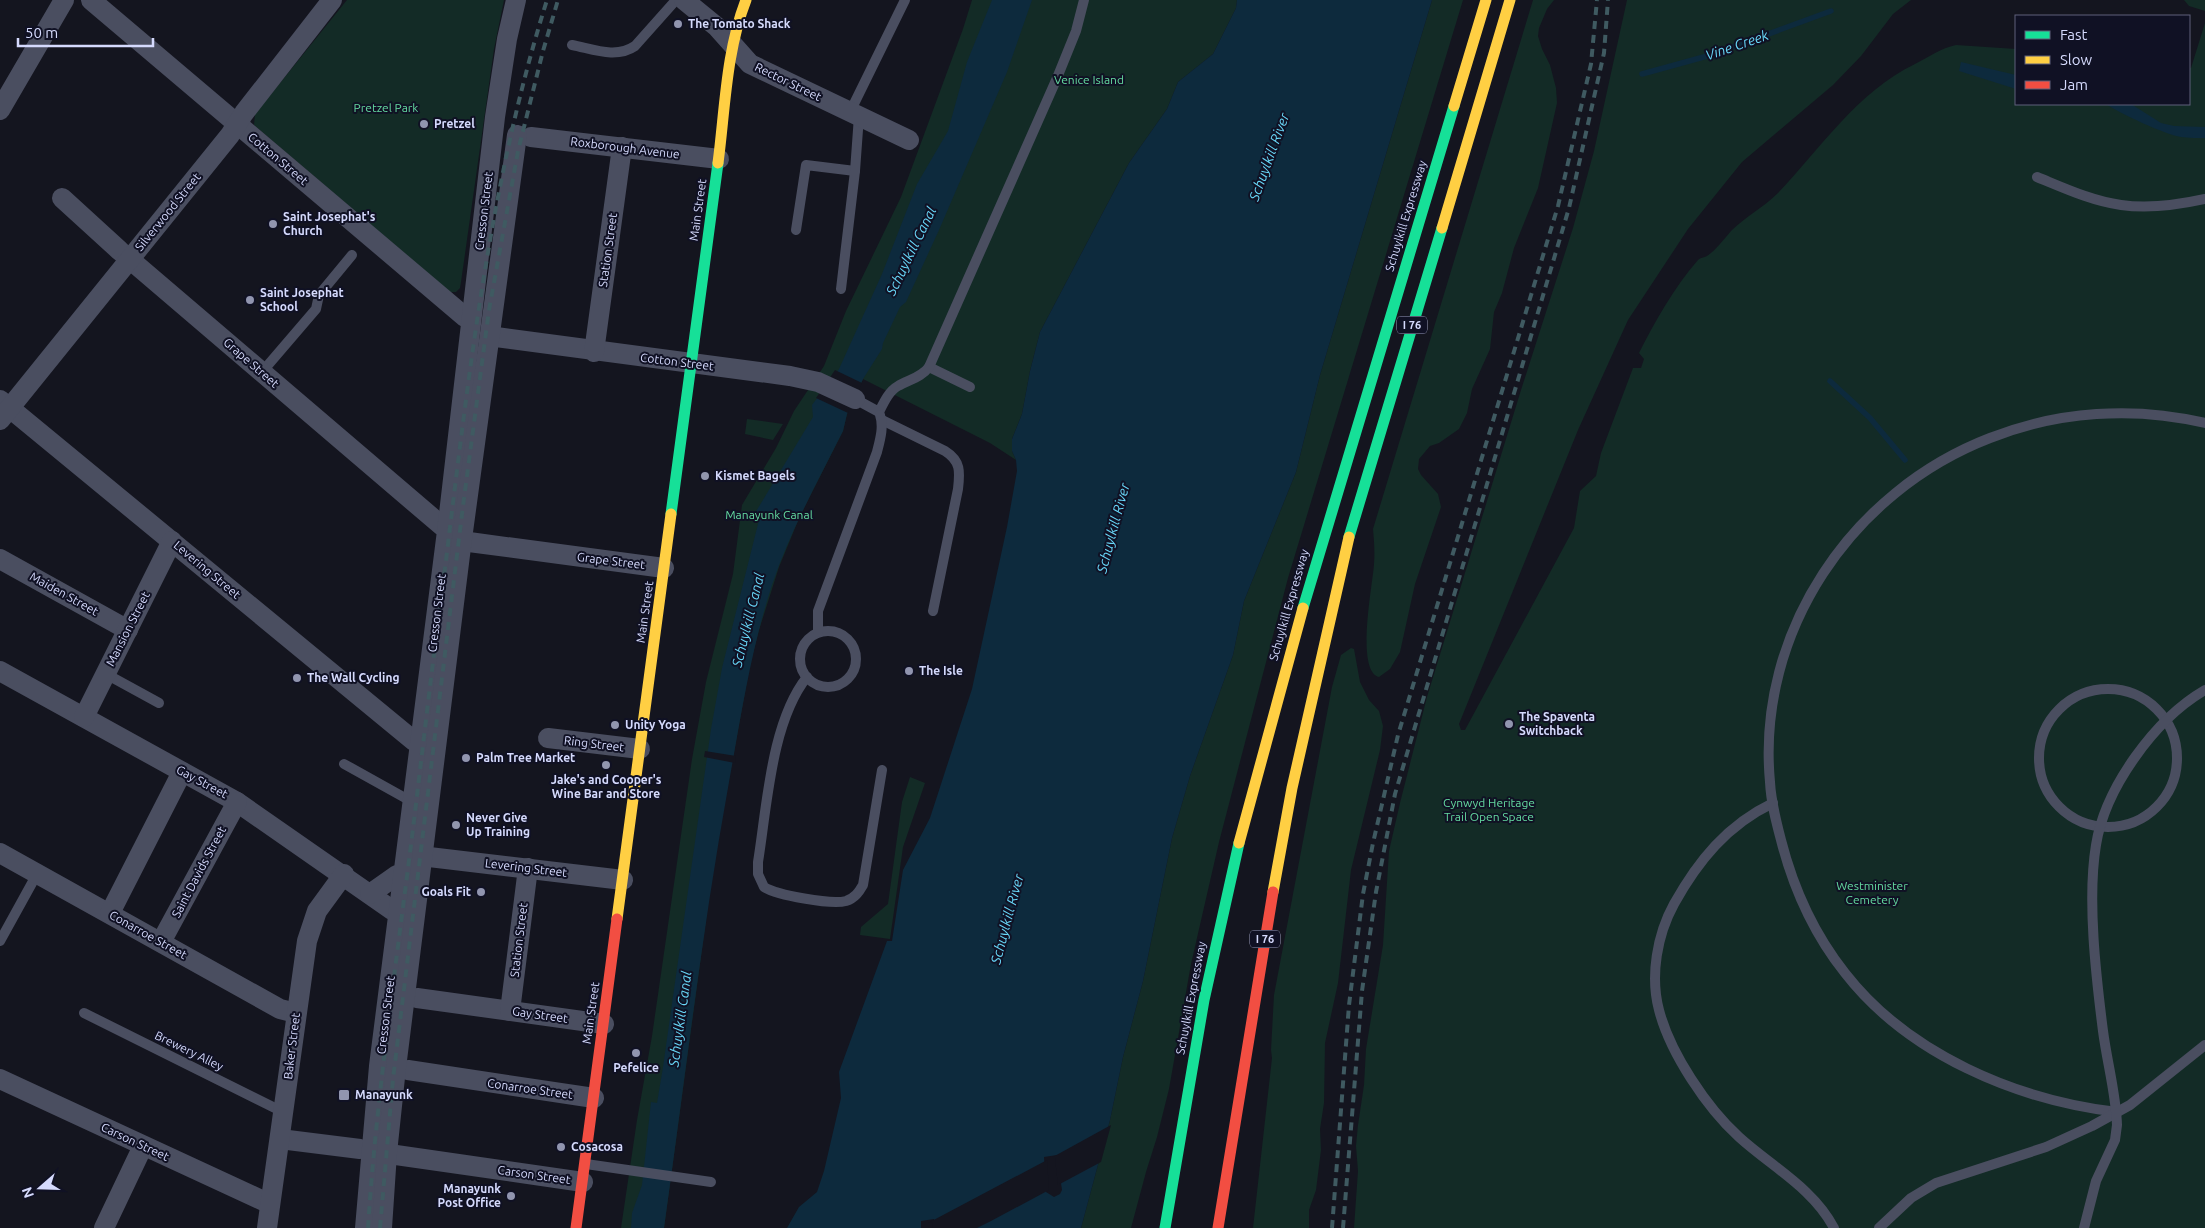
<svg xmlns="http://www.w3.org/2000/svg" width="2205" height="1228" font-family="Ubuntu,sans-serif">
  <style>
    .green { fill: #132b26 }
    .water { fill: #0d2a3d; fill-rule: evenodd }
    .pier { fill: #14151f }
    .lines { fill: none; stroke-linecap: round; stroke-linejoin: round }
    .stream { stroke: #0d2a3d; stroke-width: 5.5 }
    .lane { stroke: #4a4e60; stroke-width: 10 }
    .street { stroke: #4a4e60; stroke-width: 20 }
    .fast { stroke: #16e098; stroke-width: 11 }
    .slow { stroke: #ffcf43; stroke-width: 11 }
    .jam { stroke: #f24e42; stroke-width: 11 }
    .rail { stroke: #3f5a61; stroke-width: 4; stroke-dasharray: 8 6; stroke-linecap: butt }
    .poi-dot { fill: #9195af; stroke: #101124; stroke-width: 2 }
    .labels { text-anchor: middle; stroke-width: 4; stroke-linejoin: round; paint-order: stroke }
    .shield { fill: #101124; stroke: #9a9ebc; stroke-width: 1 }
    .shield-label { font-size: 11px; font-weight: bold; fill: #d5dafd }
    .poi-label { font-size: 12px; font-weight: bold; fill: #d5dafd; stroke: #101124; text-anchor: start }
    .park-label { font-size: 12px; fill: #64daa0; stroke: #101124 }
    .street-label { font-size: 12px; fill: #d5dafd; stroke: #101124 }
    .water-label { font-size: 14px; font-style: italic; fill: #68d7f8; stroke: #101124 }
  </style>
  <rect width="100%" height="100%" fill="#14151f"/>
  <!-- green -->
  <g class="green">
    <polygon points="347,0 504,0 494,49 461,282 460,288 456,292 450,292 254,125 255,114"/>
    <polygon points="972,0 1237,0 1236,8 1213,54 1178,82 1167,109 1129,163 1040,332 1030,371 1022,414 1012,439 1012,451 1016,460 990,443 863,379 847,414 843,431 800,516 779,567 759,630 750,665 714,861 664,1228 621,1228 637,1120 652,1036 692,759 706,682 733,574 742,505 776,448 794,411 824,366 846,311 901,197 963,29"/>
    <polygon points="1432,0 1463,0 1288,578 1219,842 1191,964 1169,1089 1157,1137 1146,1172 1131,1228 1081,1228 1110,1120 1123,1057 1143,981 1172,838 1190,776 1233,655 1244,601 1296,472 1320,375"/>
    <path d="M1533,0H1554L1547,9L1539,28L1538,36L1542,49L1550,65L1556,88L1557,103L1538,188L1514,248L1502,293L1494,312L1490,349L1472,389L1467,413L1459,429L1439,443L1430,446L1419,459L1418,469L1421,475L1438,494L1441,507L1415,584L1400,652L1390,669L1379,677C1355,671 1373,583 1374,564C1375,552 1374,540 1373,529Z"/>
    <path d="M1627,0H1911L1893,14L1861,56L1833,85L1742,162L1688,229L1628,320L1578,430L1459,724L1461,730H1465L1574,528L1580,491L1596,476L1601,453L1633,368H1641L1644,359L1639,353C1654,323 1675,286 1698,260C1701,257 1704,258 1707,256C1716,250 1724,239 1731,231C1745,217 1764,207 1778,193C1821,148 1857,92 1915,64C1929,57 1941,48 1956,45L2016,49V104H2189V67L2191,68L2205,23V1228H1354L1358,1171L1356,1146L1358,1125L1364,1085L1366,1049L1383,945L1389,851L1400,803L1427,697L1521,390L1573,228L1594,151Z"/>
    <polygon points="2184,0 2205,0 2205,11 2189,6"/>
    <polygon points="747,419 783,424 773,440 745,434"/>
    <polygon points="1351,648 1354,649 1360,682 1369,700 1379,711 1383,726 1380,750 1351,870 1338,983 1325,1043 1324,1103 1320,1129 1321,1150 1316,1190 1309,1210 1309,1228 1253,1228 1272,1058 1271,1050 1274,995 1332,687 1341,655"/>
    <polygon points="910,777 925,783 903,847 890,939 860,935 861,927 888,904 902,802"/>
  </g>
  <!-- water -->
  <g class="water">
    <path d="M992,0H1032L1007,72L939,230L906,302L900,307L883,343L882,349L863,379L847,414L843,431C818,481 790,531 772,585C751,649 741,716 729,782C702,930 685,1079 664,1228H631L632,1213L642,1185L651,1102L657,1103L663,1067L711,729L722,668L759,520L752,518L813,417L812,405L839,369L882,274L917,184L948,131L967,62Z"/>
    <path d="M1237,0H1432L1320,375L1296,472L1244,601L1233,655L1190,776L1172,838L1143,981L1123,1057L1110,1120L1081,1228H935L934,1219L921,1221V1228H787L799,1207L817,1192L824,1171L841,1098L839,1072L887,941H892L903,870L930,818L972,689L1007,527L1017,471L1016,460L1012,451V439L1022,414L1030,371L1040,332L1129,163L1167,109L1178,82L1213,54L1236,8ZM1057,1155L1062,1190L1060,1194L1054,1197L1046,1192L1044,1157Z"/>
    <polygon points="1961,62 2016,75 2016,89 1959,71"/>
    <path d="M2106,104H2131L2161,123L2174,126L2205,127V138C2197,138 2189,138 2181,137C2164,134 2121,114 2106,104Z"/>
  </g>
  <!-- pier -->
  <g class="pier">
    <polygon points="835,370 862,383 848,413 816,398"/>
    <polygon points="705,751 736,756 735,763 704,757"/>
    <polygon points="1111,1125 1101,1162 1058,1185 1055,1158 1051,1158"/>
    <polygon points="1047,1160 1049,1190 991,1221 977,1228 933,1228 932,1222 928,1223"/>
  </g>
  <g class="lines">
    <!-- stream -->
    <g class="stream">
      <polyline points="1642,74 1711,55 1831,11"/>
      <polyline points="1830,381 1870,418 1905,460"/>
    </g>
    <!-- lane -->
    <g class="lane">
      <path d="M572,45C593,49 616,59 635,46L676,0"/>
      <polyline points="850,112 905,0"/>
      <path d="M2037,177C2064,188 2092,201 2121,205C2148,209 2178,205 2205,199"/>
      <polyline points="796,230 806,165 855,171"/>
      <polyline points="841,289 855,171 859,116"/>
      <polyline points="929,367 970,387"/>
      <polyline points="262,372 316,309 319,295 352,255"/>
      <path d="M855,399L879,412C884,402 889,391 898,386C908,380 922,377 929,367L1057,78L1076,31L1084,0"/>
      <path d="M882,420L945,451C961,461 960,472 958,489L933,611"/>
      <circle cx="828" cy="659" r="28"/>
      <path d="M818,632V611L877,452C880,440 884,427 880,415"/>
      <polyline points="106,674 159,703"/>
      <path d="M807,677C771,722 767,807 758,862V874L764,887C777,895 831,905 846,901C855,898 859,892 863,885L882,770"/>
      <circle cx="2108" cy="758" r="69"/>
      <polyline points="344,764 407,799"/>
      <path d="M1773,803C1727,825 1698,861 1674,904C1657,935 1650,976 1659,1010C1670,1053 1707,1108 1739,1137C1772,1167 1813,1188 1834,1228"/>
      <polyline points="0,941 37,874"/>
      <polyline points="84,1013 283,1112"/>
      <path d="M2117,1112C2016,1100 1908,1054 1845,973C1814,934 1793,887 1781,840C1776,821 1771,802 1770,782C1756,632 1852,491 1990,438C2058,411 2134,406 2205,423"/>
      <polyline points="586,1164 711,1182"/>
      <polyline points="1879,1228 1911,1198 1936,1183 2046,1147 2092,1126 2130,1105 2205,1045"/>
      <path d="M2084,1228L2096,1181L2115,1140L2117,1125C2116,1094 2107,1062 2103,1031C2096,976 2087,899 2096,845C2105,788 2155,719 2205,690"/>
    </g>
    <!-- street -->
    <g class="street">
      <polyline points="91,0 465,317"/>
      <polyline points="684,0 717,27 750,64 909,140"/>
      <polyline points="0,110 64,0"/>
      <polyline points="531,137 719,159"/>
      <polyline points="62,198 120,251 442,526"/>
      <polyline points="496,337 790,376 818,382 855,399"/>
      <polyline points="594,352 622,147"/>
      <polyline points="0,400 414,741"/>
      <polyline points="0,420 230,135 244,113 332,0"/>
      <polyline points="469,542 664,568"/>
      <polyline points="0,559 128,630"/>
      <polyline points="0,671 237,802 392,910"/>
      <polyline points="84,717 172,541"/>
      <polyline points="548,738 640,749"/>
      <polyline points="0,853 280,1009 296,1013"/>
      <polyline points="429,857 623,880"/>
      <polyline points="370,894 397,875"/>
      <polyline points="110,913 182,772"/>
      <polyline points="161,942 237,802"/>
      <polyline points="417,998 604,1024"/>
      <polyline points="510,1011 528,868"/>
      <polyline points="408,1070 594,1098"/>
      <polyline points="0,1079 270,1204"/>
      <polyline points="280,1139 360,1149"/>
      <polyline points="396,1155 583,1182"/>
      <polyline points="104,1228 143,1146"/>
      <polyline points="267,1228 307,941 317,911 344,874"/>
      <polyline points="365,1228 379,1066 447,531 495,117 507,39 516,0"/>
      <polyline points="382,1228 387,1153 396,1068 462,539 517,135"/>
    </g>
    <!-- fast -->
    <g class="fast">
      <polyline points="671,514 718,163"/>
      <polyline points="1349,537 1442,228"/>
      <polyline points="1303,608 1454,106"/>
      <polyline points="1165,1228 1204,1000 1239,843"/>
    </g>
    <!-- slow -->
    <g class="slow">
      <polyline points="1454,106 1486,0"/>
      <path d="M718,163C725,110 726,51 746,0"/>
      <polyline points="1442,228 1510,0"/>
      <polyline points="1239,843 1303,608"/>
      <polyline points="1273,892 1292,788 1349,537"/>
      <polyline points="617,919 671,514"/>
    </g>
    <!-- jam -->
    <g class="jam">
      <polyline points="576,1228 617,919"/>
      <polyline points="1218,1228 1273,892"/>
    </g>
    <!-- rail -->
    <g class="rail">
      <path d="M368,1228C375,1118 390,1009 404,899C417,802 427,705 440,608C466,404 485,197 547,0"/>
      <polyline points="380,1228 393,1079 463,506 489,310 518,151 543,51 558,0"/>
      <polyline points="1332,1228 1349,1005 1363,894 1373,843 1398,735 1558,206 1591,64 1597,0"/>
      <polyline points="1343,1228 1362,991 1376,892 1395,794 1569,208 1604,53 1608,0"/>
    </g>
  </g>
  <!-- markers -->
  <g class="poi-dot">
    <circle cx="678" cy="24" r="5"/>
    <circle cx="424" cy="124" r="5"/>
    <circle cx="273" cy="224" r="5"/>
    <circle cx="250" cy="300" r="5"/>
    <circle cx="705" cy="476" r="5"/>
    <circle cx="909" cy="671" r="5"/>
    <circle cx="297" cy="678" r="5"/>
    <circle cx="1509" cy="724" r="5"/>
    <circle cx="615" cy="725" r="5"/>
    <circle cx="466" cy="758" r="5"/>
    <circle cx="606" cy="765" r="5"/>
    <circle cx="456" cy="825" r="5"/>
    <circle cx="481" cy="892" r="5"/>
    <circle cx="636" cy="1053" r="5"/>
    <rect x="338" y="1089" width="12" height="12" rx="2.5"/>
    <circle cx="561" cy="1147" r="5"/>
    <circle cx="511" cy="1196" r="5"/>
  </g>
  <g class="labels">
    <!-- shield labels -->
    <g class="shield">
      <rect x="1397" y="316.5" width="30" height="17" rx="4"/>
      <rect x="1250" y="930.5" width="30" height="17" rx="4"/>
    </g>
    <g class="shield-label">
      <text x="1412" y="329">I 76</text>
      <text x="1265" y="943">I 76</text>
    </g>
    <!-- poi labels -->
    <g class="poi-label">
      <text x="688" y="28">The Tomato Shack</text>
      <text x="434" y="128">Pretzel</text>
      <text x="283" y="221">Saint Josephat's<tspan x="283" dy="14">Church</tspan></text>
      <text x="260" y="297">Saint Josephat<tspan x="260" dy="14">School</tspan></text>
      <text x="715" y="480">Kismet Bagels</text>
      <text x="919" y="675">The Isle</text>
      <text x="307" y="682">The Wall Cycling</text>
      <text x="1519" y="721">The Spaventa<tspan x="1519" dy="14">Switchback</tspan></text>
      <text x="625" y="729">Unity Yoga</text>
      <text x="476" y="762">Palm Tree Market</text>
      <text x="606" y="784" text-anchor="middle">Jake's and Cooper's<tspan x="606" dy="14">Wine Bar and Store</tspan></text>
      <text x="466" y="822">Never Give<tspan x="466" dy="14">Up Training</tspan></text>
      <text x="471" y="896" text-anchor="end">Goals Fit</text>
      <text x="636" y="1072" text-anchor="middle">Pefelice</text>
      <text x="355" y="1099">Manayunk</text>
      <text x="571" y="1151">Cosacosa</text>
      <text x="501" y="1193" text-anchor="end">Manayunk<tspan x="501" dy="14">Post Office</tspan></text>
    </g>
    <!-- park labels -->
    <g class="park-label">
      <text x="1089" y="84">Venice Island</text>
      <text x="386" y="112">Pretzel Park</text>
      <text x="769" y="519">Manayunk Canal</text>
      <text x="1489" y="807">Cynwyd Heritage<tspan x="1489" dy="14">Trail Open Space</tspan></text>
      <text x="1872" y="890">Westminister<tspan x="1872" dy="14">Cemetery</tspan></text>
    </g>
    <!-- street labels -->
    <g class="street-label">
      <text transform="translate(788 82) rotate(26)" y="4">Rector Street</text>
      <text transform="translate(625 148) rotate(7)" y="4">Roxborough Avenue</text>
      <text transform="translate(278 159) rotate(40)" y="4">Cotton Street</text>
      <text transform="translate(698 210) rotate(-82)" y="4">Main Street</text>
      <text transform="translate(484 211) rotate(-83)" y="4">Cresson Street</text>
      <text transform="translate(168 212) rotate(-51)" y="4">Silverwood Street</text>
      <text transform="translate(1406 216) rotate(-73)" y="4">Schuylkill Expressway</text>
      <text transform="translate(608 250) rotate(-82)" y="4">Station Street</text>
      <text transform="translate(677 362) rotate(7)" y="4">Cotton Street</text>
      <text transform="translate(251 363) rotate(41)" y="4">Grape Street</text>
      <text transform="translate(611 561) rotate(7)" y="4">Grape Street</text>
      <text transform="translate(207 570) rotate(40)" y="4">Levering Street</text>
      <text transform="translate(64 594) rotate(29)" y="4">Maiden Street</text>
      <text transform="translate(1289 605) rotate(-74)" y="4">Schuylkill Expressway</text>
      <text transform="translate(645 612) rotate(-82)" y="4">Main Street</text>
      <text transform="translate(437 613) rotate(-83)" y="4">Cresson Street</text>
      <text transform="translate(128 629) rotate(-63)" y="4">Mansion Street</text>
      <text transform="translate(594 744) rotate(7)" y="4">Ring Street</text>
      <text transform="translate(202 782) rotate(28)" y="4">Gay Street</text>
      <text transform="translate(526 868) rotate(7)" y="4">Levering Street</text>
      <text transform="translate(199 872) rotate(-62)" y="4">Saint Davids Street</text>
      <text transform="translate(148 935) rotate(29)" y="4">Conarroe Street</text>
      <text transform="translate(519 940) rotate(-83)" y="4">Station Street</text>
      <text transform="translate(1191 998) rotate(-79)" y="4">Schuylkill Expressway</text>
      <text transform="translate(591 1013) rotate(-82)" y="4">Main Street</text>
      <text transform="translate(386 1015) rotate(-83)" y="4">Cresson Street</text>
      <text transform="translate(540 1015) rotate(8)" y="4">Gay Street</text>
      <text transform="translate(292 1046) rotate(-83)" y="4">Baker Street</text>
      <text transform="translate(189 1051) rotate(26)" y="4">Brewery Alley</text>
      <text transform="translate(530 1089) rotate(8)" y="4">Conarroe Street</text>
      <text transform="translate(135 1142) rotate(25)" y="4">Carson Street</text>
      <text transform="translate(534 1175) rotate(8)" y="4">Carson Street</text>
    </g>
    <!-- water labels -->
    <g class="water-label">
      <text transform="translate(1737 45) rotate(-19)" y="5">Vine Creek</text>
      <text transform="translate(1269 157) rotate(-70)" y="5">Schuylkill River</text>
      <text transform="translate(911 251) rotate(-64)" y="5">Schuylkill Canal</text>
      <text transform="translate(1113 528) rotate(-75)" y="5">Schuylkill River</text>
      <text transform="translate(748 620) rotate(-76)" y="5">Schuylkill Canal</text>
      <text transform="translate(1007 919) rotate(-75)" y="5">Schuylkill River</text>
      <text transform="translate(680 1019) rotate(-82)" y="5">Schuylkill Canal</text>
    </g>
  </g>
  <!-- legend -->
  <rect x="2015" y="15" width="175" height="90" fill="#101124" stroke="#5f617b"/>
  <rect x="2025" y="31" width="25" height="8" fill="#16e098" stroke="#5f617b"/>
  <text x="2060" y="40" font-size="15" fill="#d5dafd">Fast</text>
  <rect x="2025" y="56" width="25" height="8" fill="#ffcf43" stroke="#5f617b"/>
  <text x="2060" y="65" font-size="15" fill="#d5dafd">Slow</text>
  <rect x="2025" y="81" width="25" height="8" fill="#f24e42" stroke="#5f617b"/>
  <text x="2060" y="90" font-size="15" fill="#d5dafd">Jam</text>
  <!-- north arrow -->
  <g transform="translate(40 1188) rotate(250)" stroke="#101124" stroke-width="4" paint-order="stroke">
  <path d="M0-4L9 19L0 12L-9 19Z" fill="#d5dafd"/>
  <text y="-8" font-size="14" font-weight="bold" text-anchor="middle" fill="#d5dafd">N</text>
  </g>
  <!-- scale -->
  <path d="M18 38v8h135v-8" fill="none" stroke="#d5dafd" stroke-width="2.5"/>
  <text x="25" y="38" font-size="15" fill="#d5dafd" stroke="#101124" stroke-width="4" paint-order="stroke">50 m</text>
</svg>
